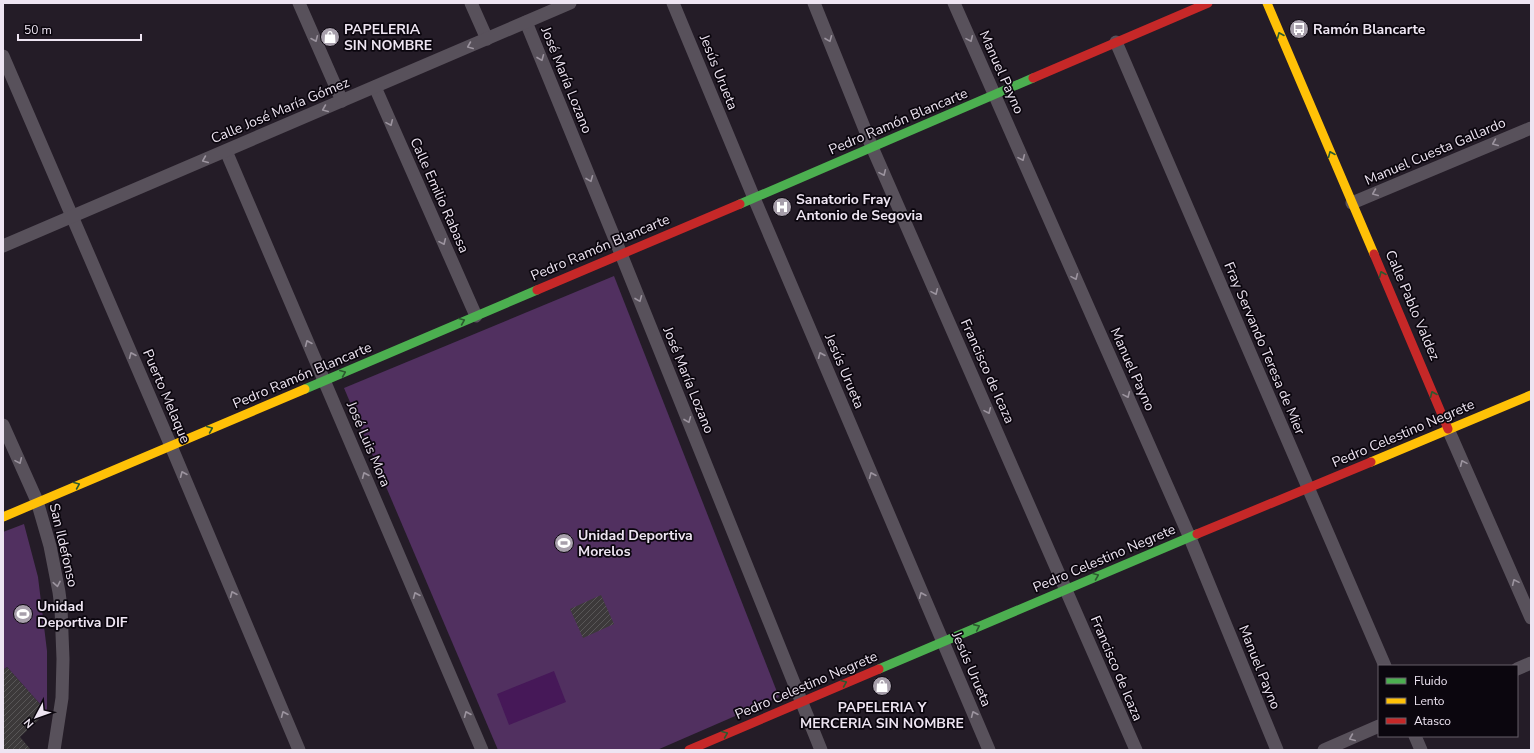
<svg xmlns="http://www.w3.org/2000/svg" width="1534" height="753" font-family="'Nunito Sans',sans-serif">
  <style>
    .green { fill: #513060 }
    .water { fill: #461858 }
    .building { fill: url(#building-hatch) }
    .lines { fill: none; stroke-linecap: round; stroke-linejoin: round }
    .street { stroke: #58515b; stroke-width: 13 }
    .fast { stroke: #4caf50; stroke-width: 9 }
    .slow { stroke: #ffc107; stroke-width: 9 }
    .jam { stroke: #c62828; stroke-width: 9 }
    .oneway { stroke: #2c5a2f }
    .oneway2 { stroke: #9c949f }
    .labels { text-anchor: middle; stroke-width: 3.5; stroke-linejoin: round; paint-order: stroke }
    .poi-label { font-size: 14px; font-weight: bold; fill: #eee5f2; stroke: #0b060e; text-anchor: start }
    .street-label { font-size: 14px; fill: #eee5f2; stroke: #0b060e }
  </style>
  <defs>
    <pattern id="building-hatch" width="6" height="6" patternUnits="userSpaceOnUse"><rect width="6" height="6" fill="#3c393a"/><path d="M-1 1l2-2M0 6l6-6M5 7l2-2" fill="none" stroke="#585657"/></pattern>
  </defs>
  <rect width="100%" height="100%" fill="#241c27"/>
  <!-- green -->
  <g class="green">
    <polygon points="614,276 779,697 657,750 498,750 344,388"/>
    <polygon points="24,524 38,577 47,651 47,712 7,667 3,670 3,532"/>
  </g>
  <!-- water -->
  <polygon class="water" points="554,671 566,702 509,725 497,694"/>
  <!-- building -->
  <g class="building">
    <polygon points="601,595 614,624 583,638 570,609"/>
    <polygon points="7,667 47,712 20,737 31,750 3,750 3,670"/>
  </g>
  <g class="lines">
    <!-- street -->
    <g class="street">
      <polyline points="299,3 342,101"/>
      <polyline points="471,3 487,39"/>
      <polyline points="673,3 754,198 989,750"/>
      <polyline points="814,3 872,147 1136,750"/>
      <polyline points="954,3 1190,538 1277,750"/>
      <polyline points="526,22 621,254 821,750"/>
      <polyline points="1116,42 1385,666"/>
      <polyline points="3,56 171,446 299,750"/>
      <polyline points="375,87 476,316"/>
      <polyline points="226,151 482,750"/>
      <polyline points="1352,203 1531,128"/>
      <polyline points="3,246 570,3"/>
      <polyline points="3,425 37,501 50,546 59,592 61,608 63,659 62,698 54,750"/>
      <polyline points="1448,429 1531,618"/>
      <polyline points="1517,669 1531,663"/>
      <polyline points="1415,736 1421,750"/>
      <polyline points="1324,750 1379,726"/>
    </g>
    <!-- fast -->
    <g class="fast">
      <polyline points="740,204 1033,78"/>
      <polyline points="305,389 537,290"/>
      <polyline points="879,669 1197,534"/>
    </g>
    <!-- slow -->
    <g class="slow">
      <polyline points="1267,3 1374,254"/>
      <polyline points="1371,462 1531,395"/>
      <polyline points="3,517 305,389"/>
    </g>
    <!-- jam -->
    <g class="jam">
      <polyline points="1033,78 1208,3"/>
      <polyline points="1374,254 1448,429"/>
      <polyline points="537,290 740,204"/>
      <polyline points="1197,534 1371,462"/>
      <polyline points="689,750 879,669"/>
    </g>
  </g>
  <!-- one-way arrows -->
  <defs><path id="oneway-chevron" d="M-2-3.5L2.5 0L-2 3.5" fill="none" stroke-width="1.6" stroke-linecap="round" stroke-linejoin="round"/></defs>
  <g class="oneway">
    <use href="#oneway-chevron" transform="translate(1280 35) rotate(-113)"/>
    <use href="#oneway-chevron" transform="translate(1331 154) rotate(-113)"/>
    <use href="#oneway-chevron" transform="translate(1382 274) rotate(-113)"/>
    <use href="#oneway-chevron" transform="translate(462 321) rotate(-23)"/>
    <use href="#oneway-chevron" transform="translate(343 373) rotate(-23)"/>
    <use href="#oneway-chevron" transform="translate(1433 394) rotate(-113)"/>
    <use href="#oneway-chevron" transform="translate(210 429) rotate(-23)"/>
    <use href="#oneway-chevron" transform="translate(77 485) rotate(-23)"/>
    <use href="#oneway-chevron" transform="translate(1096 576) rotate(-22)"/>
    <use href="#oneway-chevron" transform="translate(977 627) rotate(-24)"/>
    <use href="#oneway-chevron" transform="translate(844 683) rotate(-23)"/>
    <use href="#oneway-chevron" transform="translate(725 734) rotate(-23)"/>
  </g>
  <g class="oneway2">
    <use href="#oneway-chevron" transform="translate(315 39) rotate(67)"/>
    <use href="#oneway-chevron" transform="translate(829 39) rotate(68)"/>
    <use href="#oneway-chevron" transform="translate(970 39) rotate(66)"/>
    <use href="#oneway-chevron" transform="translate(470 46) rotate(157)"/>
    <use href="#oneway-chevron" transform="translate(541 58) rotate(68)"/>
    <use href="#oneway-chevron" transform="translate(325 109) rotate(157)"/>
    <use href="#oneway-chevron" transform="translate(390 123) rotate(66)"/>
    <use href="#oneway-chevron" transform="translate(1495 143) rotate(157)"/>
    <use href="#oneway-chevron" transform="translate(1022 158) rotate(66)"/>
    <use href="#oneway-chevron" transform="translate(205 160) rotate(157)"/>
    <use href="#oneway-chevron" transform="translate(883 173) rotate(66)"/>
    <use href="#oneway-chevron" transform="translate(590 179) rotate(68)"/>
    <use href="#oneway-chevron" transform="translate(1375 193) rotate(157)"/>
    <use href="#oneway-chevron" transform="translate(443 242) rotate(66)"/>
    <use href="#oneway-chevron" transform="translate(1075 277) rotate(66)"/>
    <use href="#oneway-chevron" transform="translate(935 292) rotate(66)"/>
    <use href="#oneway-chevron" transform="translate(639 299) rotate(68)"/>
    <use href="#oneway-chevron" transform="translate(308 343) rotate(-113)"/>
    <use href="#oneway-chevron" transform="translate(132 355) rotate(-113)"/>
    <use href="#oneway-chevron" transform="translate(821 355) rotate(-113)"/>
    <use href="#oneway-chevron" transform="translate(1127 395) rotate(66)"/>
    <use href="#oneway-chevron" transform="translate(988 411) rotate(66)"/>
    <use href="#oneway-chevron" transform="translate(688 420) rotate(68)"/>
    <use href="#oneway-chevron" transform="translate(19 461) rotate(66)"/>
    <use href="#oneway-chevron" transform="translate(1463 463) rotate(-114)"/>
    <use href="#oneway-chevron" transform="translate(183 474) rotate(-113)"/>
    <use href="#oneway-chevron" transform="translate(365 475) rotate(-113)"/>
    <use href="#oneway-chevron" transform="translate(872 475) rotate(-113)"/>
    <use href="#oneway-chevron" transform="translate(1515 582) rotate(-114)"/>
    <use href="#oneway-chevron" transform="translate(57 584) rotate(79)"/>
    <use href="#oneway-chevron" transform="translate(233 594) rotate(-113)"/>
    <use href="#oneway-chevron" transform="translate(416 595) rotate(-113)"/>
    <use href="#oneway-chevron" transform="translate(922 595) rotate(-113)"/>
    <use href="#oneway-chevron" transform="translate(284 714) rotate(-113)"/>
    <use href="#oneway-chevron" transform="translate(467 714) rotate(-113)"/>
    <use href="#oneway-chevron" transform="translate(974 714) rotate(-113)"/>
    <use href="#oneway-chevron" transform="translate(1352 738) rotate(157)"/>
  </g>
  <!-- icons -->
  <defs>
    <g id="bus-disc" transform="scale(1)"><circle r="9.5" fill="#a79fab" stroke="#0b060e"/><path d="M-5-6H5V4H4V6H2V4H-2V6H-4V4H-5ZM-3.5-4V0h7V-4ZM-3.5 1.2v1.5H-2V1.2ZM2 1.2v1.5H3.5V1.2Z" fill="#fff"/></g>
    <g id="shop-disc" transform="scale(1)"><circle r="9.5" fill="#a79fab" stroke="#0b060e"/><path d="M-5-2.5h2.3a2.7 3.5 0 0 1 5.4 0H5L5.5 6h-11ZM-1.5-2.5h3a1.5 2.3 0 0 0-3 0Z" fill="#fff"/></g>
    <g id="hospital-disc" transform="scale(1)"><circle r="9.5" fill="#a79fab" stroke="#0b060e"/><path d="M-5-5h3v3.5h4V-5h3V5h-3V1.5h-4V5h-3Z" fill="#fff"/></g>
    <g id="stadium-disc" transform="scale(1)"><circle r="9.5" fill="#a79fab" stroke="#0b060e"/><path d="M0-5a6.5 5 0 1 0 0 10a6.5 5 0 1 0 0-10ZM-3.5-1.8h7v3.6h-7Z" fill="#fff"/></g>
  </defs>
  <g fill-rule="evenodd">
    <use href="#bus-disc" x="1299" y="29"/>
    <use href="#shop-disc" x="330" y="37"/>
    <use href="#hospital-disc" x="782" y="207"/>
    <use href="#stadium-disc" x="564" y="543"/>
    <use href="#stadium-disc" x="23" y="614"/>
    <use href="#shop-disc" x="882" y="686"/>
  </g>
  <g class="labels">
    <!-- poi labels -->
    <g class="poi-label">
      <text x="344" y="34">PAPELERIA<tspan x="344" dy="16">SIN NOMBRE</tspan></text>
      <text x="1313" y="34">Ramón Blancarte</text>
      <text x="796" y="204">Sanatorio Fray<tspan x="796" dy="16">Antonio de Segovia</tspan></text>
      <text x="578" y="540">Unidad Deportiva<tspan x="578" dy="16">Morelos</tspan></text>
      <text x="37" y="611">Unidad<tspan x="37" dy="16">Deportiva DIF</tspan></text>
      <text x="882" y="712" text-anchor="middle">PAPELERIA Y<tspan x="882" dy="16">MERCERIA SIN NOMBRE</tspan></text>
    </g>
    <!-- street labels -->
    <g class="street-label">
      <text transform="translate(719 72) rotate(68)" y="5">Jesús Urueta</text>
      <text transform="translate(1002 72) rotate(66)" y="5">Manuel Payno</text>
      <text transform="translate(567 80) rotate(68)" y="5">José María Lozano</text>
      <text transform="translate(280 110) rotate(-23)" y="5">Calle José María Gómez</text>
      <text transform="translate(898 121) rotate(-23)" y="5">Pedro Ramón Blancarte</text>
      <text transform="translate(1435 151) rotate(-23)" y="5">Manuel Cuesta Gallardo</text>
      <text transform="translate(440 195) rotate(66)" y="5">Calle Emilio Rabasa</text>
      <text transform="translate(600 247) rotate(-23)" y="5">Pedro Ramón Blancarte</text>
      <text transform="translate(1413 305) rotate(67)" y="5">Calle Pablo Valdez</text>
      <text transform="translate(1265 348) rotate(67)" y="5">Fray Servando Teresa de Mier</text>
      <text transform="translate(1133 369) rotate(66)" y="5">Manuel Payno</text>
      <text transform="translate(845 371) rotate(67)" y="5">Jesús Urueta</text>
      <text transform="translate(988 371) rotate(66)" y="5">Francisco de Icaza</text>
      <text transform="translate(302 375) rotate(-23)" y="5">Pedro Ramón Blancarte</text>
      <text transform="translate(689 380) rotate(68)" y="5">José María Lozano</text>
      <text transform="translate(167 396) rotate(67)" y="5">Puerto Melaque</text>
      <text transform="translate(1403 433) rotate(-23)" y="5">Pedro Celestino Negrete</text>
      <text transform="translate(369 444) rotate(67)" y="5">José Luis Mora</text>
      <text transform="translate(64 545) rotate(77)" y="5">San Ildefonso</text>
      <text transform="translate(1104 558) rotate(-23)" y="5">Pedro Celestino Negrete</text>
      <text transform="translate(1260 667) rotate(68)" y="5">Manuel Payno</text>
      <text transform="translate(1117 668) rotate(67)" y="5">Francisco de Icaza</text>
      <text transform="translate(972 669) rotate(67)" y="5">Jesús Urueta</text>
      <text transform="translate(806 685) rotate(-23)" y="5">Pedro Celestino Negrete</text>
    </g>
  </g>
  <!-- border -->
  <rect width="1534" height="753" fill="none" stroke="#eee5f2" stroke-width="8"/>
  <!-- legend -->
  <rect x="1378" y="665" width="140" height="72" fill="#0b060e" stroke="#665f69"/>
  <rect x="1386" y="678" width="20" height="6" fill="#4caf50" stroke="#665f69"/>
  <text x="1414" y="685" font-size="12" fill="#eee5f2">Fluido</text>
  <rect x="1386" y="698" width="20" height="6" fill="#ffc107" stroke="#665f69"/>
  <text x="1414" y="705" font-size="12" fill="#eee5f2">Lento</text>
  <rect x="1386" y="718" width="20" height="6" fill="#c62828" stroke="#665f69"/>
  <text x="1414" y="725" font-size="12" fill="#eee5f2">Atasco</text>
  <!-- north arrow -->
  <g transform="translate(36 717) rotate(229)" stroke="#0b060e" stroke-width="3" paint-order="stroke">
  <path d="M0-3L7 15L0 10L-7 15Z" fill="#eee5f2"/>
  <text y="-6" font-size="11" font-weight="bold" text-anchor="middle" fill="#eee5f2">N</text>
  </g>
  <!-- scale -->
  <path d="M18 34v6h123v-6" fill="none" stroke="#eee5f2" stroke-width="2"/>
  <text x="24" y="34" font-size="12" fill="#eee5f2" stroke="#0b060e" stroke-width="3" paint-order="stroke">50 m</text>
</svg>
